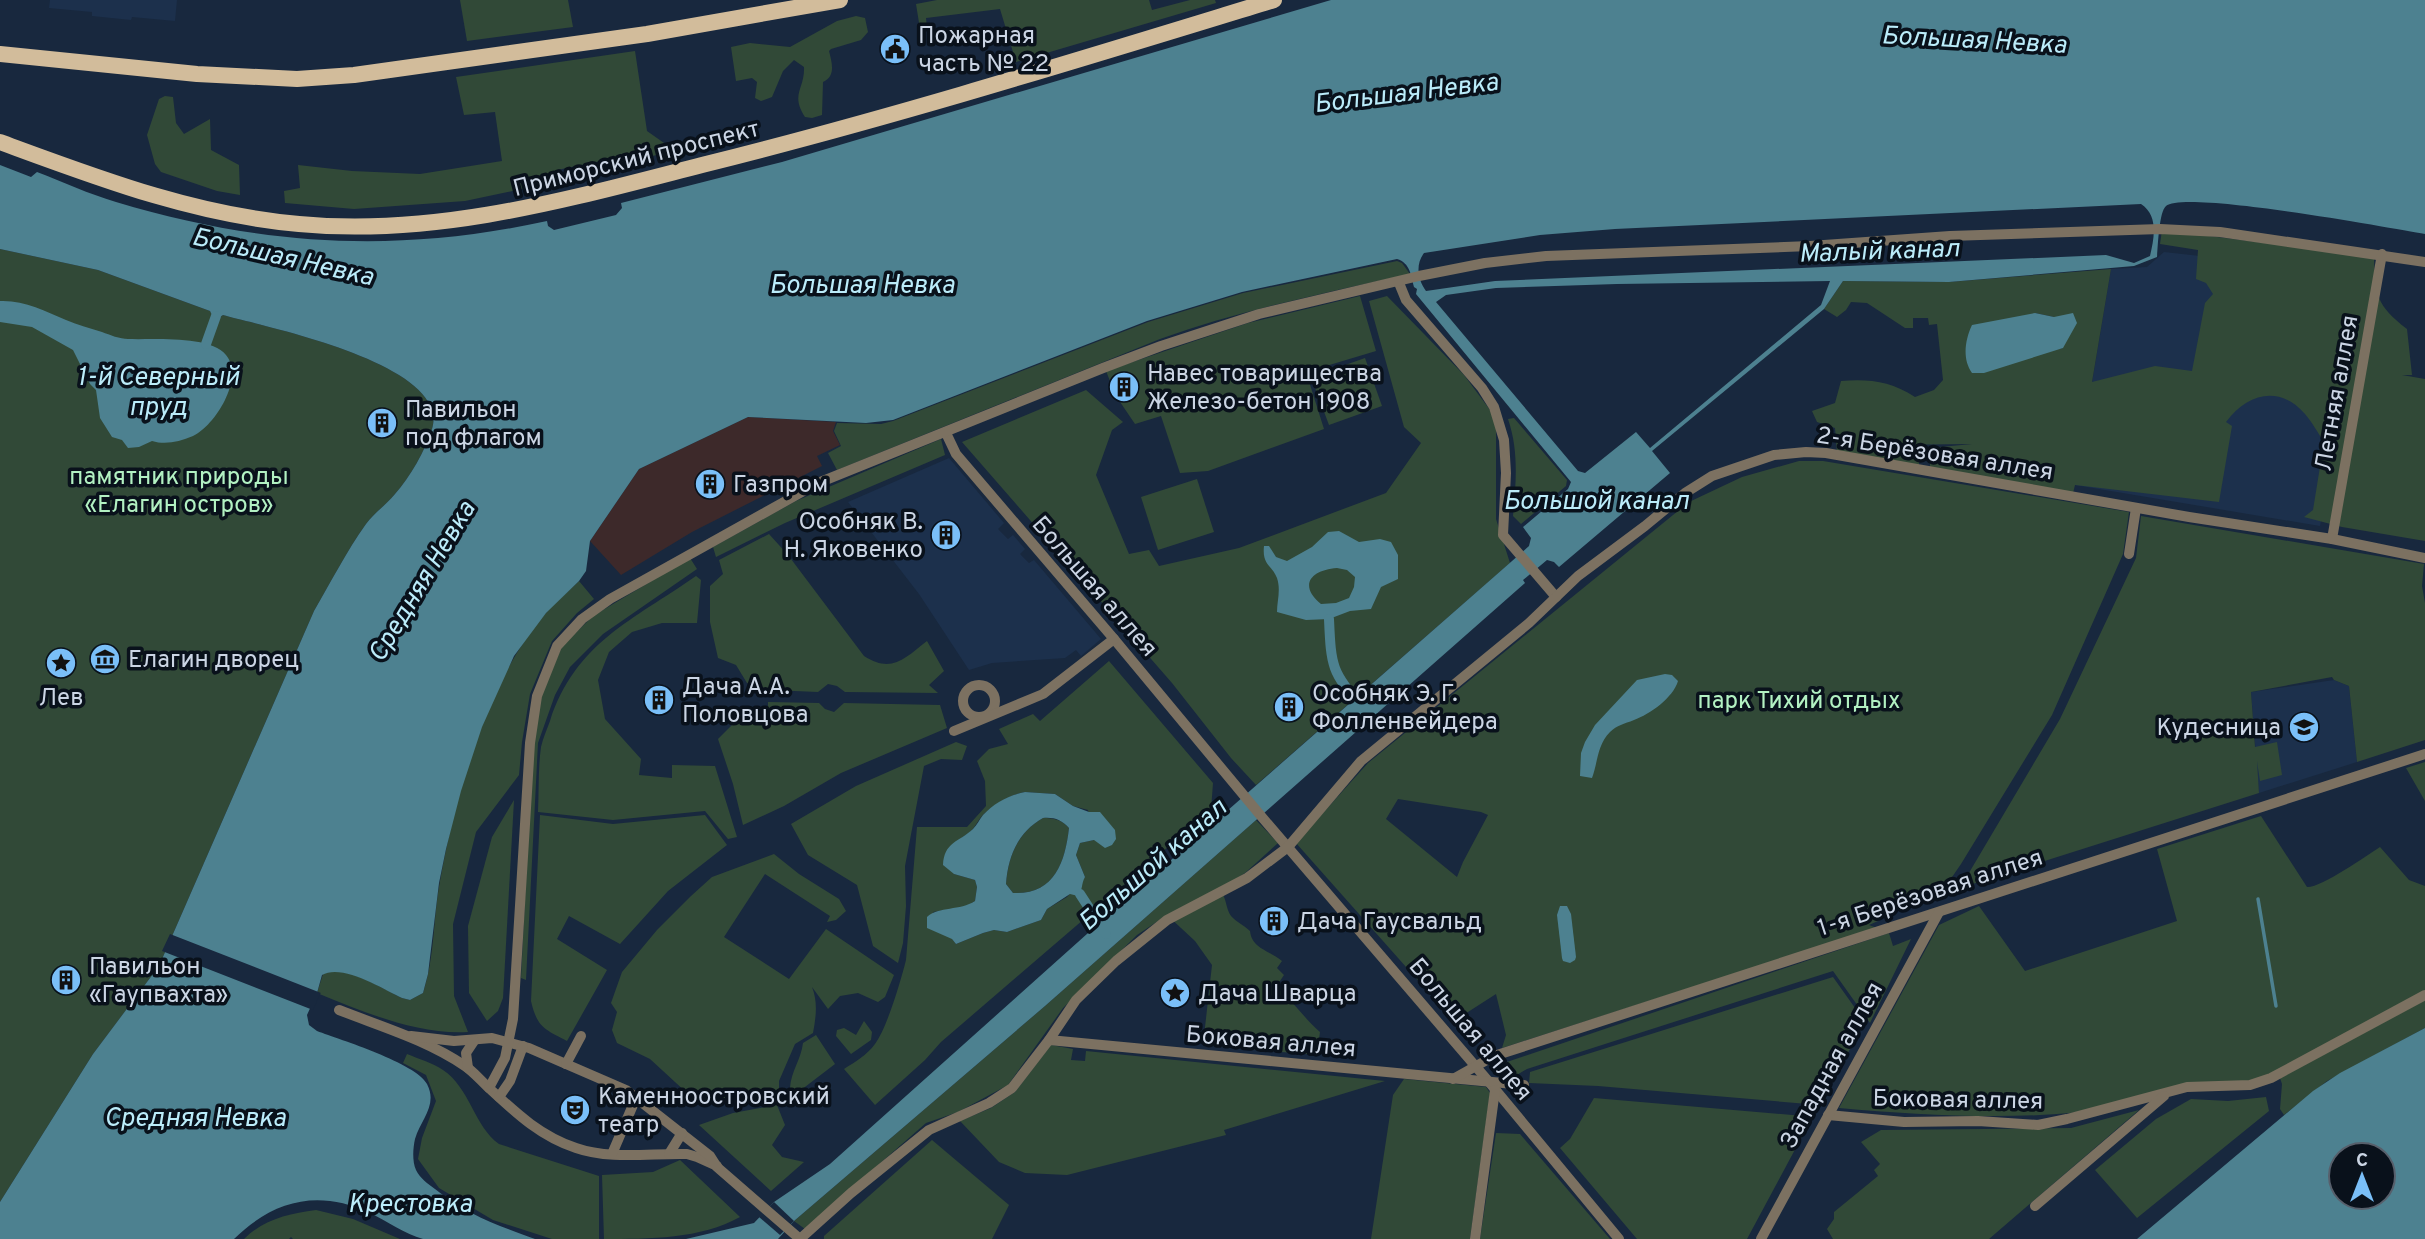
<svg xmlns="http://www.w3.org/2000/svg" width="2425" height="1239" font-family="Overpass,sans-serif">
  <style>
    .commercial { fill: #3d292a }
    .built { fill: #1c304c }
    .green { fill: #314937; fill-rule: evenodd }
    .water { fill: #4d8190; fill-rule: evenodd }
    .pier { fill: #18283e }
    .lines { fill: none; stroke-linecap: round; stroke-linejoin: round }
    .stream { stroke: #4d8190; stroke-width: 3.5 }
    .canal { stroke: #4d8190; stroke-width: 10 }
    .street { stroke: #7c7161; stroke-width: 10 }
    .primary { stroke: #d2bc9b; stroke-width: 16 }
    .labels { text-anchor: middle; stroke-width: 7; stroke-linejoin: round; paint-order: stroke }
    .poi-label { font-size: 24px; fill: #cbd5e4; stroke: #09111b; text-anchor: start }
    .street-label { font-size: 24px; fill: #cbd5e4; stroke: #09111b }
    .park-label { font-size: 24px; fill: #b2f1c2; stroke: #09111b }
    .water-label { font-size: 26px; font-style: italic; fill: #bbecfa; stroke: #09111b }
  </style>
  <rect width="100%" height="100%" fill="#18283e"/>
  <!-- commercial -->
  <polygon class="commercial" points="748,417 836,422 833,431 840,445 817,456 822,466 692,532 621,575 590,541 639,469"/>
  <!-- built -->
  <g class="built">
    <polygon points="50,0 177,0 175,21 132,17 131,20 92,16 92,12 49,8"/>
    <polygon points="2164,252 2362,274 2320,526 2075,485 2111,269 2147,267"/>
    <polygon points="949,458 1004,523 998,529 1008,539 1013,535 1025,549 1020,554 1029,563 1034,560 1101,639 1081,656 1076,650 1065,658 992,663 969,670 919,594 848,502"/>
    <polygon points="2334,680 2349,686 2357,762 2259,793 2251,692"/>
  </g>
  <!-- green -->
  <g class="green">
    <polygon points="460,0 568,0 573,27 467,41"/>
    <polygon points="937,0 1149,0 1152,10 1190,0 1215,0 1216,3 1016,62 1000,9 926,18 927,28 920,29 916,4"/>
    <path d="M856,16L865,18L868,32L861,40L831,49L829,51C832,63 836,76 823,82L822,115L812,118L805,117C790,94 805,89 804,67L794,60L783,71L772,97L761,101L755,98L757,82L752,78L736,81L731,47L750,43L790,47L837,21Z"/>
    <polygon points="635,51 647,131 674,150 621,165 606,160 557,170 541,185 465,201 354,209 285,203 284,191 300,188 298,165 352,171 420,174 502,161 495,112 464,115 456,77"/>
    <polygon points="165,96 173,97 176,123 184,134 210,119 211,150 239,165 240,195 217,191 161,172 155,164 147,135 159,99"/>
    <path d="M2162,230L2374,257C2375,295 2376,305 2407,329L2412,375H2402L2425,379V541L2342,527L2304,517L2313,510L2324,442C2318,433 2312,422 2305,414C2279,384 2247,394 2226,422L2232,426L2219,502L2075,485L2073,493L1930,468V448L1972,444L1878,445L1919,448V467L1837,453L1835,428L1817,422L1812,411L1835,403L1841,381C1870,379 1890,381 1915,397L1934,390L1943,380L1937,324L1929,325L1928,318H1913V328H1905L1867,303L1851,302L1846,310L1837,317L1824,309L1843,281L1949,282L2111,269L2092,382L2155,366L2192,371L2205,303L2213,294L2206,283L2196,279L2198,250L2160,244ZM2035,313L2054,317L2063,348L2049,351Z"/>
    <path d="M0,249L98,270L210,311L213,315L220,317L223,315C266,327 452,364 432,429C425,451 410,477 395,494C386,505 374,513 366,524C346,552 331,582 314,611L159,966L93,1054L0,1202Z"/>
    <path d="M1397,261L1402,263L1410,274C1325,293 1241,310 1160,339L837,470L828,453L841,446L834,431L837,423L881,424L893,421L1148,322L1243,293Z"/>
    <polygon points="1360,296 1376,351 1306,372 1324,429 1208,471 1180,473 1161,416 1135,424 1116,396 1106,371 1248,323"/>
    <polygon points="1387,296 1464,375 1496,418 1496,519 1510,563 1256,785 1231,758 1172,683 962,442 1086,390 1123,422 1112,430 1096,475 1129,554 1149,550 1159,566 1239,548 1386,493 1421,443 1404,427 1369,301"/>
    <polygon points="1365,358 1382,406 1329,425 1311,377"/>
    <path d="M1514,418L1567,480L1566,486L1521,524L1513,516C1516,483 1519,451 1508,419Z"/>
    <polygon points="941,439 945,455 785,523 716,557 713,547 796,501"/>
    <path d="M1799,461H1823L2129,512L2123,554L2052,715L1961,864L1948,883L1881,911L1878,921L1869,925L1877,928L1502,1048L1506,1035L1496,994L1454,1021L1296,843L1368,763L1689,502L1742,477ZM1398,799L1481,812L1488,815L1463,862L1457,877L1386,819Z"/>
    <polygon points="1197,479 1214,532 1158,550 1141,497"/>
    <polygon points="2141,516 2424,564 2422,586 2425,603 2425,740 2357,762 2349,686 2334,680 2332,677 2251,692 2255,747 2277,742 2282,775 2260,781 2257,761 2259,793 1960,888 2060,719 2136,558"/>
    <path d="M769,534L788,555L864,656C892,674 905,658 927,641L944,671L929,685L938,693L845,692L837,686L828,684L818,692L771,690L747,683L736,665L718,658L710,622V586L723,574L719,560Z"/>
    <polygon points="690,558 697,569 603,634 570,667 555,695 538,743 526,980 521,978 533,741 541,697 562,646 593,616"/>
    <path d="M696,576L701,580L697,623H662L632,632L609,652L598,680L605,719L641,759L639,775L672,778V765L715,766L737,837L728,839L705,811L613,820L538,812C539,791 538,768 541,747C543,738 547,729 550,721C575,643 633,620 696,576Z"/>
    <path d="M579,581L594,599L577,613L552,641L530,694L522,742L519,775L476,832L453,924L454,996L468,1032C417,1035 364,1012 317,993L323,974C343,963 383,989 402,998L410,1000L423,993C435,957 433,918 440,881C456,792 485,684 545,614C555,602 568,592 579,581Z"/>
    <path d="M1109,661L1213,783L1211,810L941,1042L925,1060L875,1105L844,1069C855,1062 867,1055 875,1044C887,1028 901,980 906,960L917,827H967L986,806L985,781L977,761L989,749L1008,744L999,729L1033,714L1040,721ZM1025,792L1055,794L1073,806L1088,810L1094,840L1080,843L1076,855L1085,877L1067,897L1047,909L1041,920L1007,932L994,930L983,933L956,944L933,912L966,907L975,901L977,887L975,880L954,874L944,859C952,842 957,842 971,831C976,826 979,818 985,813C997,803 1009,795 1025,792Z"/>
    <polygon points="768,702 819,703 825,709 834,712 844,703 940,705 947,728 841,773 784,806 743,825 733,784 718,739 749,708 768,706"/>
    <polygon points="956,742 967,746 962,760 941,759 924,766 905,866 906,906 903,943 898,963 873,946 857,885 808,855 791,824 856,786"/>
    <polygon points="2425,762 2425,801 2406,768"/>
    <polygon points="514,800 503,998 498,1011 487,1021 469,993 468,926 492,837"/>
    <path d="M540,815L613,824L705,815L727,845L668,891L620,944L569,916L557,939L607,970L567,1041C544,1029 537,1027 531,1001Z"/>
    <path d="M2261,816L2307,887C2321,888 2366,856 2380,847L2409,880L2425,886V991L2267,1076L2246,1082L2221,1083L2082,1112C2001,1120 1920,1115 1839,1108L1939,925L1979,906L2025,971L2177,921L2157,849Z"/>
    <path d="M1043,818C1054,818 1062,820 1069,828C1065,863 1054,895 1013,893L1006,884C1008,856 1018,832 1043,818Z"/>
    <path d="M1256,820L1278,843L1245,873L1216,892L1222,893C1227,901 1226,909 1231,916C1236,922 1244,925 1250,931C1252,949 1269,950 1282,961L1277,968L1284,975L1276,987C1293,1001 1304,1018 1320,1032L1317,1055L1203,1045L1212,965L1195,941L1167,915L1137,935L1063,1008L1008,1085L958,1112L926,1123L805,1229L794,1221L1045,1006Z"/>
    <path d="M774,854L799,874L839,899L846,911L836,920L827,922L830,916L765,874L724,937L789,979L826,929L894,975L885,997L878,1002L858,993L840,996L828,1009L812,987C818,1002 816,1017 813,1033L795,1044L779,1081V1094L700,1105L650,1059L617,1043L612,1030L617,1012L611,1003L622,972L657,930L691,896L712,877Z"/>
    <polygon points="1889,933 1893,946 1911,939 1870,1023 1833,971 1527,1069 1515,1076 1503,1074 1501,1064"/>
    <polygon points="1833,977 1865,1022 1825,1094 1808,1104 1598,1086 1529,1083 1530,1072"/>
    <polygon points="2425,1000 2425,1028 2327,1081 2284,1115 2280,1109 2282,1084 2280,1078"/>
    <polygon points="864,1021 872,1032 871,1040 851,1054 836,1036 837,1030 844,1028 856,1035"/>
    <path d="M816,1035L835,1064L801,1090L790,1088C791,1071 801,1060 803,1043Z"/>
    <polygon points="1051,1045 1073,1049 1071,1060 1085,1061 1086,1051 1385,1081 1224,1130 1226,1135 1067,1175 1025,1173 999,1162 960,1121 991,1108 1015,1092"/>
    <path d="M407,1054C419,1059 433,1063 443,1070C470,1088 474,1126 499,1144L599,1176V1239H552L493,1220L439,1188L418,1159L422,1138L436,1101L426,1075L403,1063Z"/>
    <polygon points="1404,1079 1486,1087 1490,1093 1470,1239 1371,1239 1393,1095"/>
    <polygon points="2266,1097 2269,1111 2137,1218 2095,1170 2156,1119 2191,1099 2228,1101"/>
    <polygon points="1594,1098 1804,1116 1806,1129 1747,1239 1637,1239 1560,1148 1570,1139"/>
    <polygon points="777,1105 785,1125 772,1145 782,1157 804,1162 771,1191 699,1125 733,1113"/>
    <polygon points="2139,1110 1989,1239 1833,1239 1827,1229 1834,1219 1834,1212 1878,1176 1874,1170 1880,1164 1861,1142 1881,1130 2071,1128"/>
    <polygon points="1496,1133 1520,1134 1610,1239 1480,1239"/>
    <polygon points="932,1140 1009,1205 992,1239 824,1239 824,1236"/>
    <path d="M680,1160L740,1217C701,1239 649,1239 604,1239L602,1175L653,1172Z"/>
    <path d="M316,1210L353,1219L400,1239H293L291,1237L289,1239H244C264,1219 288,1214 316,1210Z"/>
  </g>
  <!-- water -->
  <g class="water">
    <path d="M1331,0H2425V234C2390,228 2185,190 2166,206C2159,212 2158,246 2157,257L2134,266L1949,282L1843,281L1824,309L1652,451L1670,473L1559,567L1554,562L1547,560L1523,580L1525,583L1045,1006L794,1221L778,1239H686L754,1223L774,1202L830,1164L1097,925L1529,546L1531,538L1523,527L1568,489L1571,482L1416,294L1417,289L1414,287C1411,275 1410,263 1397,259L1242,292L1147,321L893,420L866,423L748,417L639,469L590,541L586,571L579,581L546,613L514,656L482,727L461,791L446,849L439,883L428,974L423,993L410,1000L402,998C383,989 342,963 322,975L317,993L307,1015L309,1025L317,1031C341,1040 416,1063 427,1084C438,1105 421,1119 415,1139C413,1148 412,1161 416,1170C420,1178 428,1184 435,1189C467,1215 497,1225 535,1239C509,1239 482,1239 455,1239C445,1239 432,1239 423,1239C405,1234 387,1221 370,1213C318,1189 274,1200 234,1239H0V1202L93,1054L159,966L314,611C331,582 346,552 366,524C374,513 386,505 395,494C410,477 425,451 432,429C452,364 266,327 223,315L220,317L212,315L210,311L98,270L0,249V165L31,177L37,172C63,182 89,194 116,202C263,246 397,254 547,221L548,226L554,230L616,215L622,208L621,203L782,162ZM2141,204C2159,216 2154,238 2150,256L2134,263L2106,255L1495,281L1426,291C1418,280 1415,265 1424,253L1540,235L1615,229ZM1830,281L1821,305L1650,448L1636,432L1585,473L1578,471L1436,302L1446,295L1496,288L1617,284Z"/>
    <path d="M0,301C24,300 45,311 66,320C78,325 90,328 102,332C110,335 120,339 128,339C152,340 210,335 226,355C245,378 215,426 193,436C179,442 165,445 152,441L139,447L128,448L122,440L112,437L100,418L96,390L90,384L73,350L32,327L0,322Z"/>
    <path d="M2035,313L2054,317L2073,313L2077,323L2063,348L1984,373H1972C1962,359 1965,340 1972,325Z"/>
    <path d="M1339,531L1359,542L1380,539L1391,542L1398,555V579L1381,587L1371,609L1350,611L1329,619L1306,620L1277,612C1277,601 1281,590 1277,578C1271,564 1262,565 1264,546H1269L1276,557L1287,561L1312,547L1328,532ZM1337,568L1347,570L1355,577L1354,587L1349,598L1336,603L1321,604C1298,585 1311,570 1337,568Z"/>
    <path d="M1665,674L1672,675L1678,681C1673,698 1650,714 1634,720C1624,724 1617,725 1610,732C1597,745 1598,762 1592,778L1580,776L1581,753L1585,742L1595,725L1637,680Z"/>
    <path d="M1025,792L1055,794L1073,806L1089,812H1100L1115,830L1116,839L1112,845L1105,848L1094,840L1080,843L1076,855L1085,877C1081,884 1083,890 1078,896L1070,894L1047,909L1041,920L1007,932L994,930L983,933L956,944L952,939L927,928V917C939,906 960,911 975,901L977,887L975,880L954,874L943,865C944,842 959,842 973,829C977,825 979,820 983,815C994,803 1009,795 1025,792ZM1043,818C1054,817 1062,820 1069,828C1065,863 1054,895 1013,893L1006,884C1008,856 1018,832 1043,818Z"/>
    <polygon points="1560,906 1567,906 1571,914 1576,957 1575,960 1570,963 1563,961 1562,958 1557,915"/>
    <path d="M2425,1028V1239H2137L2313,1091L2340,1073ZM2341,1155H2383V1197H2341Z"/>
  </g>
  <!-- pier -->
  <g class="pier">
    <polygon points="170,934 321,993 320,994 313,1010 162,951"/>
    <polygon points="774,1202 794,1221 780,1235 759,1217"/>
  </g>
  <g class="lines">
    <!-- stream -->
    <polyline class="stream" points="2258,899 2276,1006"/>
    <!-- canal -->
    <g class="canal">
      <polyline points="206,344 216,316"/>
      <path d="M1329,619C1331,664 1331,674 1363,707"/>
      <polyline points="1080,894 1106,934"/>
    </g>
    <!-- street -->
    <g class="street">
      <polyline points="1399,283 1406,300 1482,388 1494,407 1504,440 1506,473 1503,535 1556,597"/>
      <polyline points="946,433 956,454 1114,639 1261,816 1489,1082 1619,1239"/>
      <polyline points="2332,539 2382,254"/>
      <polyline points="2129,554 2136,508"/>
      <circle cx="979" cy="701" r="16"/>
      <polyline points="954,731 1043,694 1114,639"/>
      <path d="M339,1010C382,1027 427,1040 465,1066C474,1072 481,1081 489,1088C516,1113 540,1136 576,1148C610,1160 651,1153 687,1154L697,1157L717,1166"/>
      <polyline points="411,1036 454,1041 492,1038 529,1048 626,1090 710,1156 717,1167 800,1239"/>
      <polyline points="1049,1040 1524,1085"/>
      <polyline points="566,1064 581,1036"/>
      <polyline points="468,1068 466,1053 474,1041"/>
      <polyline points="1453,1079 1494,1056 2425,754"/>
      <polyline points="489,1088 505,1058 513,1019 530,743 537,696 557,646 582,619 610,599 818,483 1103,368 1161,346 1259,314 1419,276 1485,263 1546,256 1810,246 1950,236 2160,229 2220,232 2425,262"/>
      <polyline points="499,1097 510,1081 523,1046"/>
      <polyline points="1828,1115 1904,1122 1978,1121 2038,1125 2067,1119 2187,1087 2250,1085 2271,1078 2425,995"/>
      <polyline points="612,1154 636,1098"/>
      <polyline points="669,1154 682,1133"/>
      <polyline points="2035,1206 2164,1096"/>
      <polyline points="800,1239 851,1193 929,1130 989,1103 1012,1088 1049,1040 1076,1000 1116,961 1167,920 1247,878 1288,847 1361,761 1529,623 1578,576 1645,526 1685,493 1712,476 1774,455 1806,452 1826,453 2189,517 2332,539 2425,558"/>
      <polyline points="1475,1239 1495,1090"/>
      <polyline points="1761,1239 1939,912"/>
    </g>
    <!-- primary -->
    <g class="primary">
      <polyline points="0,54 197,74 297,79 354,75 647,34 840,0"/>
      <path d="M0,142C98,178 194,215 299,224C437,237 569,199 702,165C895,117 1084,58 1274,0"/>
    </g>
  </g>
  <!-- icons -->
  <defs>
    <g id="civic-disc" transform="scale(1.575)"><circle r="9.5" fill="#7abff8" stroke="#09111b"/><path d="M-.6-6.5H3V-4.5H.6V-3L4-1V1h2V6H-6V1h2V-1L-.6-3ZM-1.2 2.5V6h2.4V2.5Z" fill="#111"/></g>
    <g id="building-disc" transform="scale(1.575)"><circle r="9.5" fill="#7abff8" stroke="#09111b"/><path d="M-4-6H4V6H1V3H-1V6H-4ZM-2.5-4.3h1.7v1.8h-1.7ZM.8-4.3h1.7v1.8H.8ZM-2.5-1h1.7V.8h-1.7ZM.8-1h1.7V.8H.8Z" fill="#111"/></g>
    <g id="museum-disc" transform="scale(1.575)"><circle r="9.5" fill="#7abff8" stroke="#09111b"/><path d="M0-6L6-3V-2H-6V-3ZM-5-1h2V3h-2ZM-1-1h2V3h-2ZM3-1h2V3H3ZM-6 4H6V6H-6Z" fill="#111"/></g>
    <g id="sight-disc" transform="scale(1.575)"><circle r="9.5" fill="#7abff8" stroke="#09111b"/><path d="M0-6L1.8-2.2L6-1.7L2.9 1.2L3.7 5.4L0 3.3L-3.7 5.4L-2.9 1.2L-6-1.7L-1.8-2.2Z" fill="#111"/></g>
    <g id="school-disc" transform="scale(1.575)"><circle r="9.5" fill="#7abff8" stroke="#09111b"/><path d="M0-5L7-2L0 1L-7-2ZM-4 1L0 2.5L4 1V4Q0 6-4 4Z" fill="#111"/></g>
    <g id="theatre-disc" transform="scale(1.575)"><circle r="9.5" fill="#7abff8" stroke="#09111b"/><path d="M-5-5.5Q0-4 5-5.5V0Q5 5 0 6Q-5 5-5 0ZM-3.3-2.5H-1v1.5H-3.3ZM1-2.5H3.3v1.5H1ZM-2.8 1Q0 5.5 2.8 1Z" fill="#111"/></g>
  </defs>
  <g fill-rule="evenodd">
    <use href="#civic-disc" x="895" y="49"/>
    <use href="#building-disc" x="1124" y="387"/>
    <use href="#building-disc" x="382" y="423"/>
    <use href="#building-disc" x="710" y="484"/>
    <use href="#building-disc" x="946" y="535"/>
    <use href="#museum-disc" x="105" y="659"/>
    <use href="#sight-disc" x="61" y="663"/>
    <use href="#building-disc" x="659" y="700"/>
    <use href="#building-disc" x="1289" y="707"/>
    <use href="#school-disc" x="2304" y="727"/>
    <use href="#building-disc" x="1274" y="921"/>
    <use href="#building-disc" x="66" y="980"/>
    <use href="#sight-disc" x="1175" y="993"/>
    <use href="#theatre-disc" x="575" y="1110"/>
  </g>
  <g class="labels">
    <!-- poi labels -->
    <g class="poi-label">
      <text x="918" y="43">Пожарная<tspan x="918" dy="28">часть № 22</tspan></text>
      <text x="1147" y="381">Навес товарищества<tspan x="1147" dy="28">Железо-бетон 1908</tspan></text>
      <text x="405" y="417">Павильон<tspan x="405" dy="28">под флагом</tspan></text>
      <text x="733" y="492">Газпром</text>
      <text x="923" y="529" text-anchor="end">Особняк В.<tspan x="923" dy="28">Н. Яковенко</tspan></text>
      <text x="128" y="667">Елагин дворец</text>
      <text x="682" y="694">Дача А.А.<tspan x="682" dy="28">Половцова</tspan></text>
      <text x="1312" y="701">Особняк Э. Г.<tspan x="1312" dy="28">Фолленвейдера</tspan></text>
      <text x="61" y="705" text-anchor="middle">Лев</text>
      <text x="2281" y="735" text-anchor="end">Кудесница</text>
      <text x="1297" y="929">Дача Гаусвальд</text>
      <text x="89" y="974">Павильон<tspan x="89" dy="28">«Гаупвахта»</tspan></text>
      <text x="1198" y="1001">Дача Шварца</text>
      <text x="598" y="1104">Каменноостровский<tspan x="598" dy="28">театр</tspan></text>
    </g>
    <!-- street labels -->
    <g class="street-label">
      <text transform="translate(636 158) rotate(-14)" y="8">Приморский проспект</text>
      <text transform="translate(2336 393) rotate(-80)" y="8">Летняя аллея</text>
      <text transform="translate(1935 453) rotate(9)" y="8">2-я Берёзовая аллея</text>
      <text transform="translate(1095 586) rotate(49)" y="8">Большая аллея</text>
      <text transform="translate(1930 892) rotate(-18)" y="8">1-я Берёзовая аллея</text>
      <text transform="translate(1471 1029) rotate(50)" y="8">Большая аллея</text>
      <text transform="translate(1271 1041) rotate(5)" y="8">Боковая аллея</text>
      <text transform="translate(1831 1065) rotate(-61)" y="8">Западная аллея</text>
      <text transform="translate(1958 1099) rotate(1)" y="8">Боковая аллея</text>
    </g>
    <!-- park labels -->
    <g class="park-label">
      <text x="179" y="484">памятник природы<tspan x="179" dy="28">«Елагин остров»</tspan></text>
      <text x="1799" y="708">парк Тихий отдых</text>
    </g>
    <!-- water labels -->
    <g class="water-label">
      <text transform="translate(1974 39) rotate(3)" y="9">Большая Невка</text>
      <text transform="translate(1406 92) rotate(-7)" y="9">Большая Невка</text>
      <text transform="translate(1879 250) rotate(-2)" y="9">Малый канал</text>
      <text transform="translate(283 256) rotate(13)" y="9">Большая Невка</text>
      <text x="862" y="293">Большая Невка</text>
      <text x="158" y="385">1-й Северный<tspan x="158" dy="30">пруд</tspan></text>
      <text x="1596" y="509">Большой канал</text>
      <text transform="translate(421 581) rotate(-59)" y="9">Средняя Невка</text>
      <text transform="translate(1152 864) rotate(-41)" y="9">Большой канал</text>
      <text x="195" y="1126">Средняя Невка</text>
      <text x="410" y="1212">Крестовка</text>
    </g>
  </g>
  <!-- north arrow -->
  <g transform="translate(2362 1176)"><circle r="33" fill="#09111b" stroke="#575f6b" stroke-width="2"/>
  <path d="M0-5L12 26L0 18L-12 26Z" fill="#7abff8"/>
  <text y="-10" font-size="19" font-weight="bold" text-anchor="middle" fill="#cbd5e4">С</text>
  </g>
</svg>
